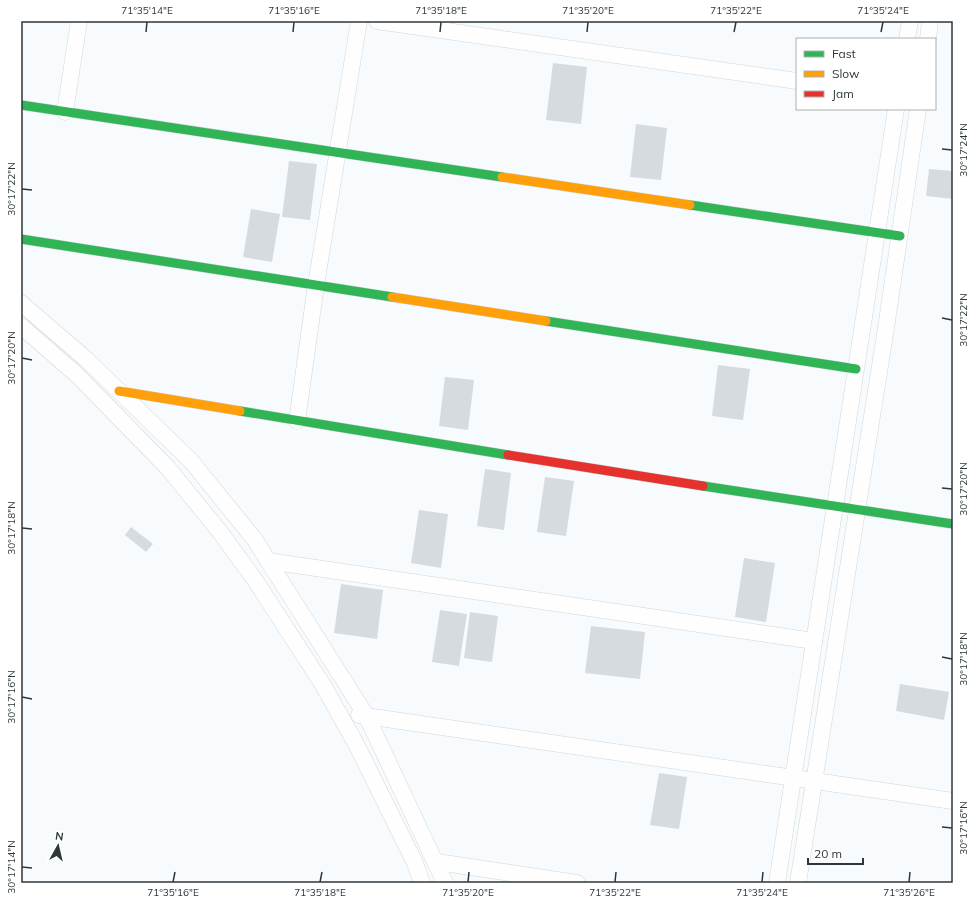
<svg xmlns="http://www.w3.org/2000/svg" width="974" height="904" font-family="Mulish,sans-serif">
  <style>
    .building { fill: #d6dbdf }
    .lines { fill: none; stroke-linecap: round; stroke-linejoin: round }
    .street-casing { stroke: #d0d6d9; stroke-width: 17 }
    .fast-casing { stroke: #d0d6d9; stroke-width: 10 }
    .slow-casing { stroke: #d0d6d9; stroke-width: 10 }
    .jam-casing { stroke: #d0d6d9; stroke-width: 10 }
    .street { stroke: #fefeff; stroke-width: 16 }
    .fast { stroke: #30b455; stroke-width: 9 }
    .slow { stroke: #ff9f0a; stroke-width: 9 }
    .jam { stroke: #e5322d; stroke-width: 9 }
    .ticks { fill: none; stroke: #2c373b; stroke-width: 1.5 }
    .neatline { fill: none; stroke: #2c373b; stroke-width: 1.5 }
    .ticks-label { font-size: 10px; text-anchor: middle; fill: #2c373b }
  </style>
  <rect width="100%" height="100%" fill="#f8fbfd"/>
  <!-- building -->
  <g class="building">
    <polygon points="553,63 587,67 581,124 546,120"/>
    <polygon points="636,124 667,128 661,180 630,177"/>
    <polygon points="289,161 317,164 310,220 282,217"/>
    <polygon points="929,169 953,171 953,199 926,196"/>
    <polygon points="251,209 280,214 272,262 243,257"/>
    <polygon points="718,365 750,369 743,420 712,416"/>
    <polygon points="445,377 474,380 468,430 439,426"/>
    <polygon points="485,469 511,473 504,530 477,526"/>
    <polygon points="545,477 574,481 566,536 537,532"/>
    <polygon points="419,510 448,514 441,568 411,563"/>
    <polygon points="131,527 153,544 146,552 125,535"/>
    <polygon points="744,558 775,563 766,622 735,617"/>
    <polygon points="341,584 383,590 377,639 334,633"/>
    <polygon points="440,610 467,614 459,666 432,662"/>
    <polygon points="470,612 498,616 492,662 464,658"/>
    <polygon points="591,626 645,632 640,679 585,673"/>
    <polygon points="900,684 949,692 944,720 896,711"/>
    <polygon points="659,773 687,777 679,829 650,825"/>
  </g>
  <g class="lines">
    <!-- street casing -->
    <g class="street-casing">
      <g id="street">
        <polyline points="377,21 797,81"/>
        <polyline points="907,39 910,21"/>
        <polyline points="928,39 930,21"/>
        <polyline points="65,112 79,21"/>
        <polyline points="21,303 87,360 191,461 255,540 367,717 445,883"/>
        <polyline points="21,326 77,375 168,468 220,532 255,580 323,685 356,744 415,863 422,883"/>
        <polyline points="297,421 316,285 359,21"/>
        <polyline points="268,561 814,641"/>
        <polyline points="359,715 953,801"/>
        <polyline points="437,862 577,883"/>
        <polyline points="777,883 896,109"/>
        <polyline points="798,883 886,328 918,109"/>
      </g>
    </g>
    <!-- fast casing -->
    <g class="fast-casing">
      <g id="fast">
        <polyline points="21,105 502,177"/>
        <polyline points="690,205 900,236"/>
        <polyline points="21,239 392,297"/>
        <polyline points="546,321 856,369"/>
        <polyline points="240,411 508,455"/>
        <polyline points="703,486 953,524"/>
      </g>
    </g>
    <!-- slow casing -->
    <g class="slow-casing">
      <g id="slow">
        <polyline points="502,177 690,205"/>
        <polyline points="392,297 546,321"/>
        <polyline points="119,391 240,411"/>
      </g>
    </g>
    <!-- jam casing -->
    <g class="jam-casing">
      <polyline id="jam" points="508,455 703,486"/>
    </g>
    <!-- street -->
    <use href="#street" class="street"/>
    <!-- fast -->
    <use href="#fast" class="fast"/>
    <!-- slow -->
    <use href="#slow" class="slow"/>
    <!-- jam -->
    <use href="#jam" class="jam"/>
  </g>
  <!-- ticks -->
  <path class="ticks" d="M146,32L147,22M293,32L294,22M440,32L441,22M587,32L588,22M734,32L736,22M881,32L883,22M942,149L952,150M22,189L32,190M942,318L952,320M22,358L32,360M942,488L952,489M22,528L32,529M942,657L952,659M22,697L32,699M942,827L952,828M22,867L32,868M173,882L175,872M320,882L322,872M468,882L469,872M615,882L616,872M762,882L763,872M909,882L910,872"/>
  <!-- border -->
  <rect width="974" height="904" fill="none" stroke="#ffffff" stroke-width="44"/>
  <!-- legend -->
  <rect x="796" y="38" width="140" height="72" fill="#ffffff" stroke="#abafb1"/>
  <rect x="804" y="51" width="20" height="6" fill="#30b455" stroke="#abafb1"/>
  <text x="832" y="58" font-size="12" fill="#2c373b">Fast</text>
  <rect x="804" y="71" width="20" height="6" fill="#ff9f0a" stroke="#abafb1"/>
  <text x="832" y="78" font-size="12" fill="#2c373b">Slow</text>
  <rect x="804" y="91" width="20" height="6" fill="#e5322d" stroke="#abafb1"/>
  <text x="832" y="98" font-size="12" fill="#2c373b">Jam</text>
  <!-- north arrow -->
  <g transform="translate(58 846) rotate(8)" stroke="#ffffff" stroke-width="3" paint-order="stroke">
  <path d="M0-3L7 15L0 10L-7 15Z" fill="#2c373b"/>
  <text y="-6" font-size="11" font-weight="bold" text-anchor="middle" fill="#2c373b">N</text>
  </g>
  <!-- scale -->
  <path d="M808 858v6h55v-6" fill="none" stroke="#2c373b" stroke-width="2"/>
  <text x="814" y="858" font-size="12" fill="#2c373b" stroke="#ffffff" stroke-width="3" paint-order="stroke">20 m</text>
  <rect x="22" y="22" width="930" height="860" class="neatline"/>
  <g class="ticks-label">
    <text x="147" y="14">71°35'14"E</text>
    <text x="294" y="14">71°35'16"E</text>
    <text x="441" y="14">71°35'18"E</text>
    <text x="588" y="14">71°35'20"E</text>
    <text x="736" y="14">71°35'22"E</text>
    <text x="883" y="14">71°35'24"E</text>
    <text transform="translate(963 150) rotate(-90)" y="4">30°17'24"N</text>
    <text transform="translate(11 189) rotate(-90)" y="4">30°17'22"N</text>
    <text transform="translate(963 320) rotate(-90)" y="4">30°17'22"N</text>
    <text transform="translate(11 358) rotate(-90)" y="4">30°17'20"N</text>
    <text transform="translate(963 489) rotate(-90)" y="4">30°17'20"N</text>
    <text transform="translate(11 528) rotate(-90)" y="4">30°17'18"N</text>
    <text transform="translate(963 659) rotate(-90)" y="4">30°17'18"N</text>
    <text transform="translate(11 697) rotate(-90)" y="4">30°17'16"N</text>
    <text transform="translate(963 828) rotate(-90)" y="4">30°17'16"N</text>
    <text transform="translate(11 867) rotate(-90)" y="4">30°17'14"N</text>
    <text x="173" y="896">71°35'16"E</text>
    <text x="320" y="896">71°35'18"E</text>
    <text x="468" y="896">71°35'20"E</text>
    <text x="615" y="896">71°35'22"E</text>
    <text x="762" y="896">71°35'24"E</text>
    <text x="909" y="896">71°35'26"E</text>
  </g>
</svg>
